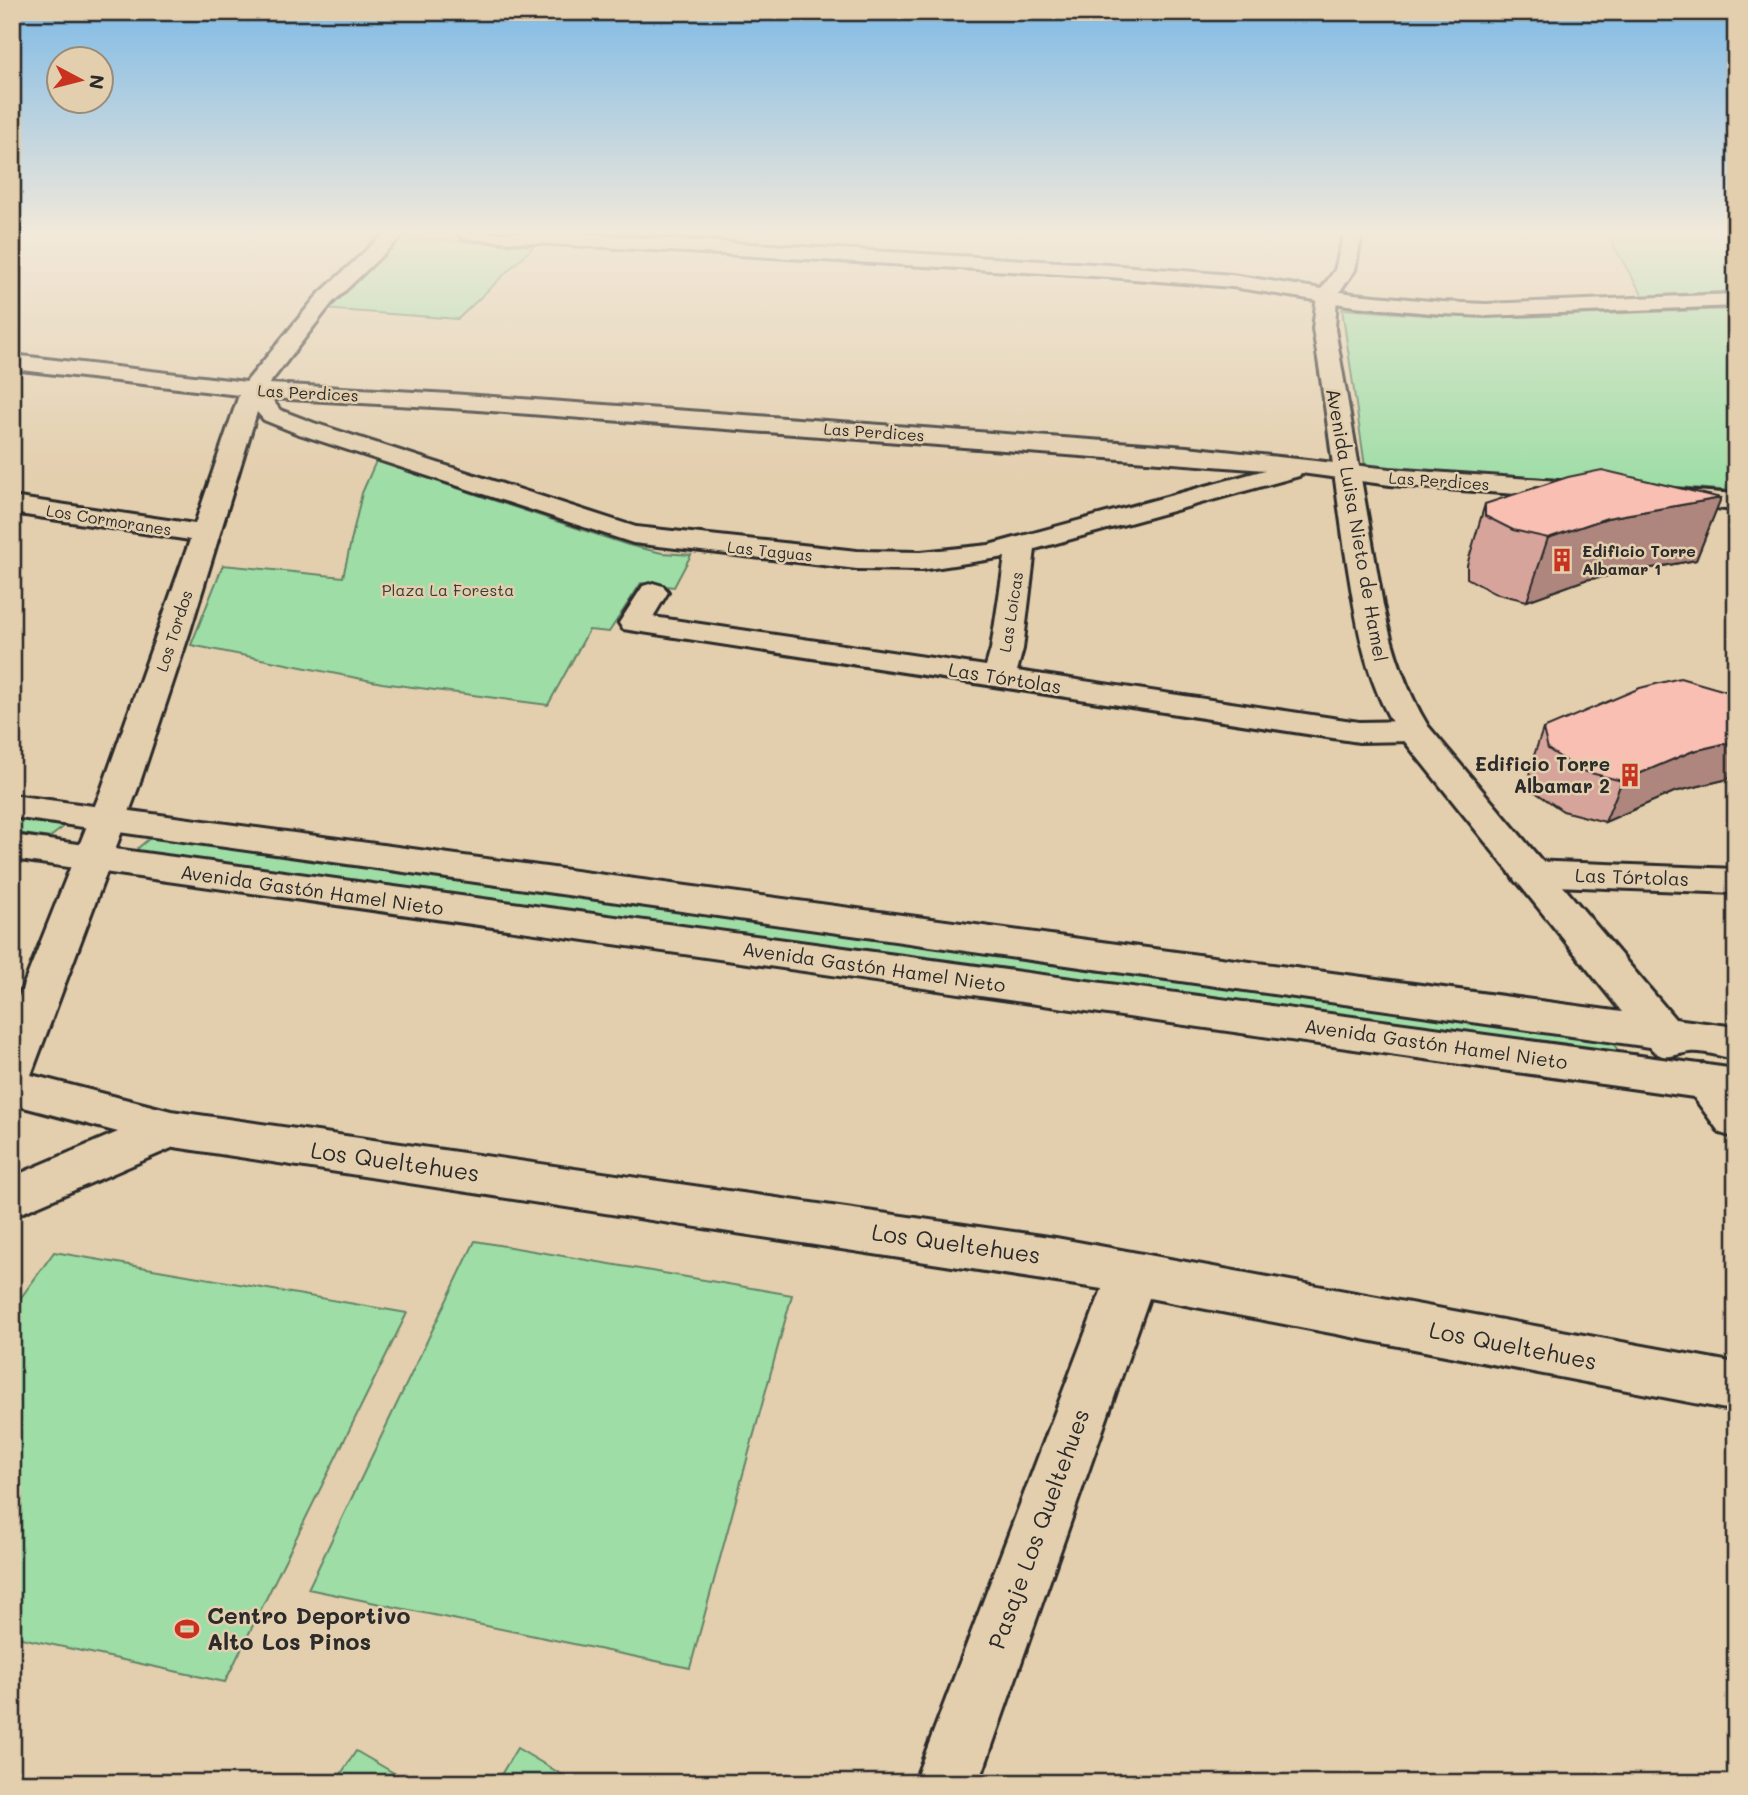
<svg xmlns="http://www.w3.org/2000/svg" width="1748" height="1795" font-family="Mali,sans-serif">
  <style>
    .green { fill: #9edda6; stroke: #648468; stroke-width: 2 }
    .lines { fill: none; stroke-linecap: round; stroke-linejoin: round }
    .street-casing { stroke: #2b2b2b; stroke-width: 6 }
    .secondary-casing { stroke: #2b2b2b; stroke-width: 6 }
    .street { fill: #e3cead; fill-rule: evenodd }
    .secondary { fill: #e3cead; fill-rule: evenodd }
    .wall { fill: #d6a49a; stroke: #2b2b2b; stroke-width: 2 }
    .shaded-wall { fill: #ae867d; stroke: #2b2b2b; stroke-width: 2 }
    .building { fill: #f9bfb3; stroke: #2b2b2b; stroke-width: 2 }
    .labels { text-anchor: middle; stroke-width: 5; stroke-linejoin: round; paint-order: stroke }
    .far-street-label { font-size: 16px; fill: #2b2b2b; stroke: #e3cead }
    .far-poi-label { font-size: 16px; font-weight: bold; fill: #2b2b2b; stroke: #e3cead; text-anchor: start }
    .far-park-label { font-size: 16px; fill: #363d37; stroke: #e3cead }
    .street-label { font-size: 19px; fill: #2b2b2b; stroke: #e3cead }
    .poi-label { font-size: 19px; font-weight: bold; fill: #2b2b2b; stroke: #e3cead; text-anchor: end }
    .near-street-label { font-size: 23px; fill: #2b2b2b; stroke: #e3cead }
    .near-poi-label { font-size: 23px; font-weight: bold; fill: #2b2b2b; stroke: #e3cead; text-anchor: start }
  </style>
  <rect width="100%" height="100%" fill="#e3cead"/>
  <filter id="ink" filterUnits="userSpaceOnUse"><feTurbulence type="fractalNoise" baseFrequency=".0143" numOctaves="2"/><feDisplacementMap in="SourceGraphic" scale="14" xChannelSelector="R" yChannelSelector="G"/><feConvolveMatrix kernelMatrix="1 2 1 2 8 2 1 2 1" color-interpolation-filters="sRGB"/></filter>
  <g filter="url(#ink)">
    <!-- green -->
    <g class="green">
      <polygon points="1606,233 1736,233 1736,291 1643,296"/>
      <polygon points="402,237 534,246 458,319 322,309"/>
      <polygon points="1342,309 1438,316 1515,317 1736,309 1736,491 1365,466"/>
      <polygon points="376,461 628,545 662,553 691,555 674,587 641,583 609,632 589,630 548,705 382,683 191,645 223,565 343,577 362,493"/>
      <polygon points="12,817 62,824 62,828 49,838 12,832"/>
      <polygon points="150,838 1609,1037 1619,1052 1615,1058 138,853 138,848"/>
      <polygon points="475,1241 792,1295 690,1668 308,1589"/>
      <polygon points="54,1252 407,1313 225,1682 12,1636 12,1310"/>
      <polygon points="517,1748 576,1783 496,1783"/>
      <polygon points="356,1751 411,1783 335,1783"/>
    </g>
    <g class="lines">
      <!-- street casing -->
      <g class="street-casing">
        <g id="street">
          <path d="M385,233H405L332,303L269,384L451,394L1187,447L1390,469L1587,483L1596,485L1600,491L1596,497L1587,499L1390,485L1301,473L1299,476L1035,549L1023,649L1017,671L1359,722L1414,721L1426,724L1431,731L1426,738L1414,741L1359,742L623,629L619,623L643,586L653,583L663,586L668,592L653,617L986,666L991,649L1005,557L921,570L857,569L633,543L296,433L264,420L257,412L190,631L138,788L31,1075L171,1111L1056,1238L1736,1363V1411L1149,1298L979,1783H914L1102,1289L174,1147L12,1217V1177L118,1132L12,1104V1014L102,788L190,540L12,513V497L195,524L239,395L12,369V355L246,382L318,295ZM271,398L451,408L1265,470L989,545L921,552L857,551L636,527L314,423L280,410Z"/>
          <polygon points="456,233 566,233 1109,265 1232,275 1354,294 1442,302 1486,304 1736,294 1736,306 1486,316 1442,314 1354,306 1232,287 1109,277 465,239"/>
          <polygon points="1668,489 1736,494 1736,510 1659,503 1655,497 1659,491"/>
          <polygon points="1529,861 1736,869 1736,893 1529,885 1516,882 1510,873 1516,864"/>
          <path d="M1704,1064C1743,1077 1736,1104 1736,1138L1720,1133L1682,1081L1688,1069Z"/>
        </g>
      </g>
      <!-- secondary casing -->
      <g class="secondary-casing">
        <g id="secondary">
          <path d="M1344,233H1362L1355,270L1337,295L1335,329L1383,605C1392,648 1405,688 1428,726L1675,1019L1736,1027V1059C1722,1057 1703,1050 1690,1052C1674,1054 1663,1063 1650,1047L12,817V795L1622,1012L1402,738C1363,682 1356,617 1345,551C1334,477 1326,403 1313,329L1317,295L1335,270Z"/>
          <polygon points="12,835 1736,1069 1736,1103 12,859"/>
        </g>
      </g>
      <!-- street -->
      <use href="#street" class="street"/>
      <!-- secondary -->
      <use href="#secondary" class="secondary"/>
    </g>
    <!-- wall -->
    <g class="wall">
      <polygon points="1721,498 1696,560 1585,580 1527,601 1494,593 1467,578 1467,565 1485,504"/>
      <polygon points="1736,694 1736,769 1728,779 1674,792 1605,822 1563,811 1532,790 1529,770 1543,729"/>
    </g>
    <!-- shaded-wall -->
    <g class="shaded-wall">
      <polygon points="1721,498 1696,560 1585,580 1527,601 1548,538 1607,518"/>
      <polygon points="1736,741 1736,769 1728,779 1674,792 1605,822 1622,781 1693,751"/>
    </g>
    <!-- building -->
    <g class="building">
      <polygon points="1602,470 1721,498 1607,518 1548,538 1513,530 1485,516 1485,504 1568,477"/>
      <polygon points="1680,678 1736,694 1736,741 1693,751 1622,781 1579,770 1548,749 1543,729 1640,688"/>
    </g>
  </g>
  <!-- sky -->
  <linearGradient id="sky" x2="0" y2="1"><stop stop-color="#7fbae6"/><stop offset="0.48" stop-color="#f2e9da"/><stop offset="1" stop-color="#f2e9da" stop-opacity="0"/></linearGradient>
  <rect width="1748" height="485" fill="url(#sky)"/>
  <!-- icons -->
  <defs>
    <g id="building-bare" transform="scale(1.89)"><path d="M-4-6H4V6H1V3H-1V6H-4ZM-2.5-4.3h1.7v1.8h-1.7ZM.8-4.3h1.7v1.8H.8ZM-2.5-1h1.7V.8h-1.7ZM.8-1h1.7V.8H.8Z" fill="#c8321e" stroke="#e3cead" stroke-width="2.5" paint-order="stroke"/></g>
    <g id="stadium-bare" transform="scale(1.89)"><path d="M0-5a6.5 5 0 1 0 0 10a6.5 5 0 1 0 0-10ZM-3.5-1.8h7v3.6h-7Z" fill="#c8321e" stroke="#e3cead" stroke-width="2.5" paint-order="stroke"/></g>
  </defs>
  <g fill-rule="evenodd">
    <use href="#building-bare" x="1562" y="560"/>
    <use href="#building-bare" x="1630" y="775"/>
    <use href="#stadium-bare" x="187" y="1629"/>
  </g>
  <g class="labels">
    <!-- far-street labels -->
    <g class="far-street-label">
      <text transform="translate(308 393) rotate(3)" y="6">Las Perdices</text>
      <text transform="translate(874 432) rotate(4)" y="6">Las Perdices</text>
      <text transform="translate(1439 481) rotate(4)" y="6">Las Perdices</text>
      <text transform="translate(109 520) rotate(9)" y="6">Los Cormoranes</text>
      <text transform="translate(770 551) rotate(6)" y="6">Las Taguas</text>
      <text transform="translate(1011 612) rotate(-81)" y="6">Las Loicas</text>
      <text transform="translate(174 631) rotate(-72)" y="6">Los Tordos</text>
    </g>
    <!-- far-poi labels -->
    <g class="far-poi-label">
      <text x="1582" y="557">Edificio Torre<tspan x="1582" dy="18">Albamar 1</tspan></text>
    </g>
    <!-- far-park labels -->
    <g class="far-park-label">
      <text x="448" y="596">Plaza La Foresta</text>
    </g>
    <!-- street labels -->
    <g class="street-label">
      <text transform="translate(1357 525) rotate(80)" y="7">Avenida Luisa Nieto de Hamel</text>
      <text transform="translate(1005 678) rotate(9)" y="7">Las Tórtolas</text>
      <text transform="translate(1632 877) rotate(2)" y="7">Las Tórtolas</text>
      <text transform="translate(312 890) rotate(8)" y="7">Avenida Gastón Hamel Nieto</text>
      <text transform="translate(874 967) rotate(8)" y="7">Avenida Gastón Hamel Nieto</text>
      <text transform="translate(1436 1044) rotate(8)" y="7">Avenida Gastón Hamel Nieto</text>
    </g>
    <!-- poi labels -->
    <g class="poi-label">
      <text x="1610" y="771">Edificio Torre<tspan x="1610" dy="22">Albamar 2</tspan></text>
    </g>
    <!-- near-street labels -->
    <g class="near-street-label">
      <text transform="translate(395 1162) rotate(8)" y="8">Los Queltehues</text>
      <text transform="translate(956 1244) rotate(8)" y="8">Los Queltehues</text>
      <text transform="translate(1513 1346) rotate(11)" y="8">Los Queltehues</text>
      <text transform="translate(1039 1529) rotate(-70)" y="8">Pasaje Los Queltehues</text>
    </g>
    <!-- near-poi labels -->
    <g class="near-poi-label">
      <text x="207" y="1624">Centro Deportivo<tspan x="207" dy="26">Alto Los Pinos</tspan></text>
    </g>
  </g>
  <!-- margin -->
  <rect width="1748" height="1795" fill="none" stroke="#e3cead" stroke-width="42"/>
  <rect x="21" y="21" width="1706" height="1753" fill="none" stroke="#2b2b2b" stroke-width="2.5" filter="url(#ink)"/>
  <!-- north arrow -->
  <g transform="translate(80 80) rotate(97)"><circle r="33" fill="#e3cead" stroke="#998d79" stroke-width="2"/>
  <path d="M0-5L12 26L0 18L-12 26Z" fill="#c8321e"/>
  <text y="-10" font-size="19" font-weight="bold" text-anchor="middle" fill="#2b2b2b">N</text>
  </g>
</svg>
